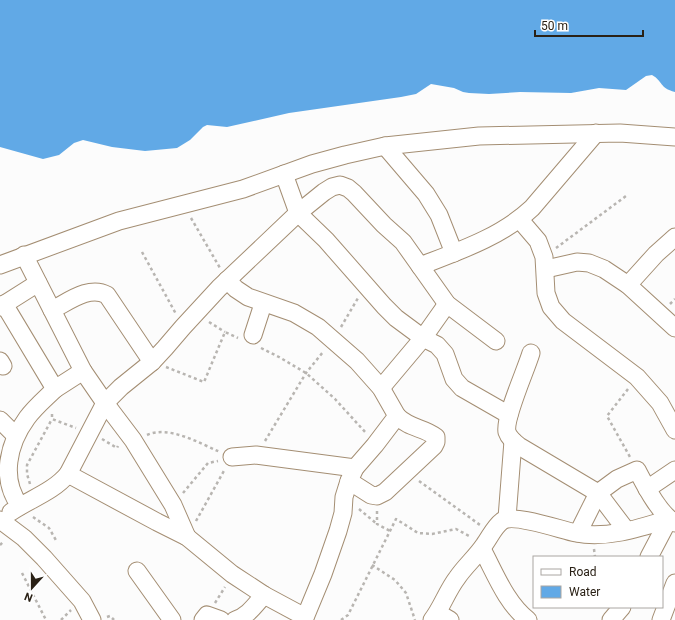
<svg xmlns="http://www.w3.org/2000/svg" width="675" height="620" font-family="Roboto,sans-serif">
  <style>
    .water { fill: #61a9e6 }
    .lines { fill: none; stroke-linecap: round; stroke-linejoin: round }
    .minor-casing { stroke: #a48e73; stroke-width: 19 }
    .path { stroke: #b8b5b1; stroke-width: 2.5; stroke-dasharray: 3 3; stroke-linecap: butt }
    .minor { stroke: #fff; stroke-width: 17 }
  </style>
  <rect width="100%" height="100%" fill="#fcfcfc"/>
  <!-- water -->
  <path class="water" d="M0,0H675V92C659,88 663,81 652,75L646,76L626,90L599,88L571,93L520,92L489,94L469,93L463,92L454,88L431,84L416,94L401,97L289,113L227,127L207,125L203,127L190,140L177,148L145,151L112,147L83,140L74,143L59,155L43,159L0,147Z"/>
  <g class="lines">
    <!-- minor casing -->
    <g class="minor-casing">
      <g id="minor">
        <polyline points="385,146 426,194 439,215 454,253"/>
        <polyline points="284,174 298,213 326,240 384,306 396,318 423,338 437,345 445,354 454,379 462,388 509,415"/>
        <polyline points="520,220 538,241 544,257 546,293 551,307 563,321 637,377 660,403 675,430"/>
        <polyline points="24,255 83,371 105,403 133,440 173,505 187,537"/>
        <polyline points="0,265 119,221 243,189 312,164 345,155 385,146 479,136 620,133 675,137"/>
        <path d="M420,266C459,251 501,237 532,208L596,133"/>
        <polyline points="546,269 577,262 589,263 604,269 628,285 675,328"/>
        <polyline points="227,280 236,289 248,297 294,313 318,327 357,361 381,388 397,416 375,445 355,468 349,481 344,497 343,513 338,531 323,574 304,620"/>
        <polyline points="628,285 656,254 675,237"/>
        <polyline points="4,304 55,389 83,371"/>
        <polyline points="0,307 38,283"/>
        <path d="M52,310C68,302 89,285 107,295L152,362"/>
        <polyline points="253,335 263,304"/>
        <path d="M531,353C526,370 504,418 507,432C509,438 514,442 519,446L598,493L626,530"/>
        <polyline points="0,361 3,366"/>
        <polyline points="381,388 423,338 447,304"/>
        <polyline points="0,420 15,435"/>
        <polyline points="232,457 256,455 355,468"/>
        <path d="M349,481L371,495L377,496L385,492L434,446L436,442V437C423,427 410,429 397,416"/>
        <polyline points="647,489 675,470"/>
        <path d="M20,506C0,479 8,444 27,418C35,407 46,398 55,389"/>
        <path d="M11,512C30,499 53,492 68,474"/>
        <polyline points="507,518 513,441"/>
        <polyline points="0,520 24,538 44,558 82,601 92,620"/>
        <path d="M578,533L598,493L617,479L637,470C646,487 659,513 675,523"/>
        <path d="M482,549C495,573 506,603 528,620"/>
        <polyline points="649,557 669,519"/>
        <polyline points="137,571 172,620"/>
        <polyline points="438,613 450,620"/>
        <polyline points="305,617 264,595 232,574 187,537 157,522 68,474 105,403 121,387 152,362 165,348 183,327 219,288 298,213 324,192 332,187 340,185 348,188 354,193 384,225 403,242 447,304 496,341"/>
        <polyline points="203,620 207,615 221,620"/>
        <path d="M235,620C248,616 255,605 264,595"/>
        <path d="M432,620C442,607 447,591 457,578C465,566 476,557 484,545C490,537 494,527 502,521C514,513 561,530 576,533C607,539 640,528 669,519"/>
        <polyline points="611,620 622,607"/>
        <polyline points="661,620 675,583"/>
      </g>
    </g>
    <!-- path -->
    <g class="path">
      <polyline points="191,218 220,268"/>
      <polyline points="556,248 626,196"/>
      <polyline points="142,252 176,314"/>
      <polyline points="670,304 675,299"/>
      <polyline points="209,322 225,332"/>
      <polyline points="341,327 358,298"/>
      <polyline points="261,348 279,357 306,373 335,399 366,433"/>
      <polyline points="166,367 204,382 225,332 238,338"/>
      <polyline points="628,389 607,416 630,457"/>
      <polyline points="52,414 52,419 76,428"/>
      <path d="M147,435C169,425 199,443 220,452"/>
      <polyline points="102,439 117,448 118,446"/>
      <polyline points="265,441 306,373 323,352"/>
      <polyline points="419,481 480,525"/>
      <polyline points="30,484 27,474 27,465 52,419"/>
      <polyline points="183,493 208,463 218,461"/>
      <polyline points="359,509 377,524"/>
      <polyline points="377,511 377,524 390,531"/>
      <polyline points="33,517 49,528 57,542"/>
      <polyline points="196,521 225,469"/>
      <polyline points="0,545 4,541"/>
      <polyline points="594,549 595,557"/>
      <polyline points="372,565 395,580 406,593 415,620"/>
      <polyline points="22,573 46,620"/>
      <polyline points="215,603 225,587"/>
      <polyline points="107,617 110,616 114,620"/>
      <polyline points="61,620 71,610"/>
      <polyline points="341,620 348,615 396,519 418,533 432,534 456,529 471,537"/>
    </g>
    <!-- minor -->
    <use href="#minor" class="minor"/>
  </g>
  <!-- legend -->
  <rect x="533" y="556" width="130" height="52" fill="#ffffff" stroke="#aaa6a2"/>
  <rect x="541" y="569" width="20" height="6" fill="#ffffff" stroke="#aaa6a2"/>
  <text x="569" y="576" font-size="12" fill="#2a2116">Road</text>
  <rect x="541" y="586" width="20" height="12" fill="#61a9e6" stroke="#aaa6a2"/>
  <text x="569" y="596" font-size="12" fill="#2a2116">Water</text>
  <!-- north arrow -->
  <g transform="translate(32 588) rotate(201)" stroke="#ffffff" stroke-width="3" paint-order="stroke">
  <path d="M0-3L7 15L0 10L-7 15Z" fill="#2a2116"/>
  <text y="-6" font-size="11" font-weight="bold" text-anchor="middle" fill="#2a2116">N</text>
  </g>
  <!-- scale -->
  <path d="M535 30v6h108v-6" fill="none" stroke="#2a2116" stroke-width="2"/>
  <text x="541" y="30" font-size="12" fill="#2a2116" stroke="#ffffff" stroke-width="3" paint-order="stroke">50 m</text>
</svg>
